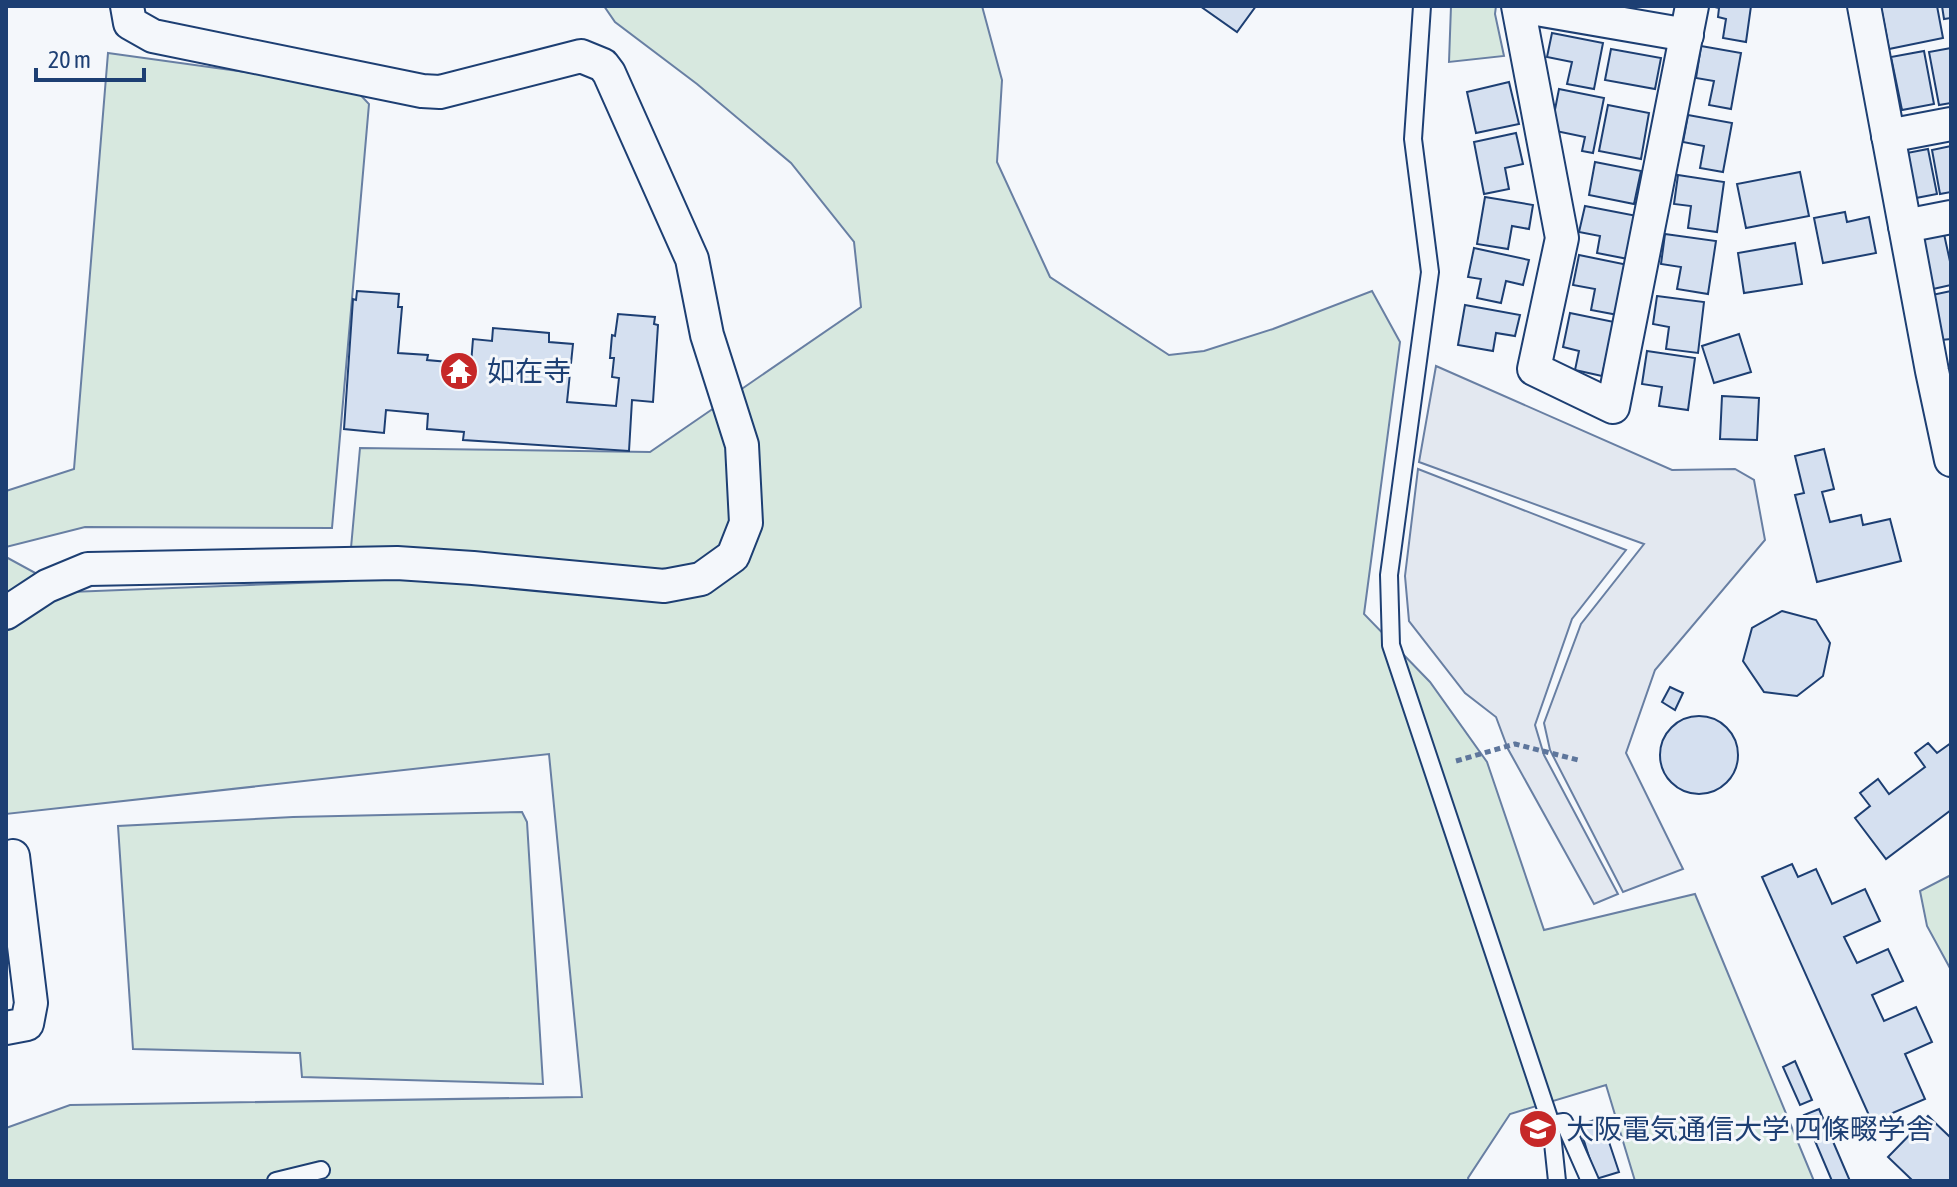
<svg xmlns="http://www.w3.org/2000/svg" width="1957" height="1187" font-family="'Asap Condensed','Noto Sans JP',sans-serif">
  <style>
    .green { fill: #d7e8df; stroke: #687fa3; stroke-width: 2 }
    .parking { fill: #e3e8f0; stroke: #687fa3; stroke-width: 2 }
    .building { fill: #d5e0f0; stroke: #1d3f73; stroke-width: 2 }
    .lines { fill: none; stroke-linecap: round; stroke-linejoin: round }
    .lane-casing { stroke: #1d3f73; stroke-width: 20 }
    .street-casing { stroke: #1d3f73; stroke-width: 36 }
    .path { stroke: #5e769c; stroke-width: 5; stroke-dasharray: 6 4; stroke-linecap: butt }
    .lane { stroke: #f4f7fb; stroke-width: 16 }
    .street { stroke: #f4f7fb; stroke-width: 32 }
    .labels { text-anchor: middle; stroke-width: 6; stroke-linejoin: round; paint-order: stroke }
    .poi-label { font-size: 28px; fill: #1d3f73; stroke: #f4f7fb; text-anchor: start }
  </style>
  <rect width="100%" height="100%" fill="#f4f7fb"/>
  <!-- green -->
  <g class="green">
    <polygon points="604,6 982,6 1002,80 997,162 1050,277 1169,355 1204,351 1273,329 1372,291 1400,342 1364,614 1430,682 1487,762 1544,930 1695,894 1814,1181 1635,1181 1606,1085 1510,1114 1468,1178 1469,1181 6,1181 6,1128 70,1105 582,1097 549,754 6,814 6,557 70,592 348,581 360,448 650,452 861,307 854,242 791,163 697,84 615,22"/>
    <polygon points="1451,6 1496,6 1495,14 1504,56 1449,62"/>
    <polygon points="108,53 353,87 369,104 332,528 85,527 6,547 6,491 74,469"/>
    <polygon points="522,812 527,822 543,1084 302,1077 300,1053 133,1049 118,826 293,817"/>
    <polygon points="1951,875 1951,970 1927,926 1920,891"/>
  </g>
  <!-- parking -->
  <g class="parking">
    <polygon points="1436,366 1672,470 1735,469 1754,480 1765,540 1655,670 1626,753 1683,869 1623,892 1550,750 1544,723 1581,624 1644,544 1419,462"/>
    <polygon points="1418,469 1626,550 1572,619 1535,725 1544,755 1618,894 1594,904 1508,749 1496,717 1465,693 1409,621 1405,576"/>
  </g>
  <!-- building -->
  <g class="building">
    <polygon points="1200,6 1256,6 1237,32"/>
    <polygon points="1751,6 1746,42 1723,38 1726,19 1718,17 1719,8 1711,6"/>
    <polygon points="1885,6 1937,6 1943,38 1889,49 1881,7"/>
    <polygon points="1942,6 1951,6 1951,18 1944,19"/>
    <polygon points="1552,33 1603,43 1594,89 1567,84 1572,62 1547,57"/>
    <polygon points="1701,46 1741,53 1731,109 1709,105 1714,81 1696,78"/>
    <polygon points="1951,48 1951,103 1939,105 1929,52"/>
    <polygon points="1611,49 1661,58 1655,89 1605,80"/>
    <polygon points="1924,51 1934,104 1902,110 1891,57"/>
    <polygon points="1509,82 1519,124 1476,133 1467,92"/>
    <polygon points="1559,89 1604,98 1593,153 1582,151 1585,137 1551,130"/>
    <polygon points="1608,105 1649,113 1641,159 1599,151"/>
    <polygon points="1688,115 1732,123 1723,172 1700,168 1704,146 1683,142"/>
    <polygon points="1516,133 1523,164 1505,168 1509,189 1484,194 1474,142"/>
    <polygon points="1951,146 1951,192 1940,194 1932,150"/>
    <polygon points="1928,149 1937,194 1916,198 1907,153"/>
    <polygon points="1595,162 1641,171 1634,204 1589,195"/>
    <polygon points="1800,172 1809,216 1746,228 1737,184"/>
    <polygon points="1678,175 1724,182 1717,232 1688,228 1691,206 1674,204"/>
    <polygon points="1485,197 1533,205 1529,229 1512,226 1508,249 1477,244"/>
    <polygon points="1585,206 1637,216 1628,259 1597,253 1600,236 1579,232"/>
    <polygon points="1845,212 1847,222 1869,217 1876,253 1823,263 1814,218"/>
    <polygon points="1665,234 1716,241 1708,294 1677,289 1681,267 1661,264"/>
    <polygon points="1944,234 1951,266 1951,285 1933,289 1921,239"/>
    <polygon points="1795,243 1802,284 1744,293 1738,253"/>
    <polygon points="1474,248 1529,260 1523,285 1506,281 1501,303 1477,298 1481,279 1468,277"/>
    <polygon points="1579,255 1628,265 1618,315 1591,310 1595,289 1573,285"/>
    <polygon points="357,291 399,294 398,307 402,307 398,353 428,355 427,360 471,364 473,339 492,341 493,328 549,333 549,342 573,344 567,402 616,406 619,378 612,377 614,358 610,358 612,335 615,336 618,314 655,317 654,324 658,325 653,402 632,400 629,451 463,440 464,432 427,429 428,414 386,410 384,433 344,429 353,299 356,300"/>
    <polygon points="1951,291 1951,339 1941,340 1932,295"/>
    <polygon points="1657,296 1704,302 1698,353 1666,349 1669,327 1653,324"/>
    <polygon points="1465,305 1520,315 1515,336 1496,333 1493,351 1458,345"/>
    <polygon points="1570,313 1614,322 1602,376 1575,370 1579,351 1563,347"/>
    <polygon points="1739,334 1751,372 1714,383 1702,346"/>
    <polygon points="1647,351 1695,358 1688,410 1659,406 1662,387 1642,384"/>
    <polygon points="1722,396 1759,398 1757,440 1720,439"/>
    <polygon points="1824,449 1834,489 1822,492 1830,522 1861,515 1863,525 1890,519 1901,561 1817,582 1795,495 1804,493 1795,456"/>
    <polygon points="1782,611 1816,620 1830,643 1823,676 1797,696 1764,692 1743,661 1752,628"/>
    <polygon points="1670,687 1683,693 1675,710 1662,702"/>
    <circle cx="1699" cy="755" r="39"/>
    <polygon points="1928,743 1937,753 1951,743 1951,810 1886,859 1855,818 1870,806 1860,793 1878,779 1889,794 1925,767 1915,753"/>
    <polygon points="1792,864 1798,877 1816,869 1832,904 1865,889 1880,921 1844,937 1857,963 1888,949 1903,981 1872,995 1884,1021 1916,1007 1932,1042 1905,1054 1925,1099 1872,1122 1762,877"/>
    <polygon points="1795,1061 1812,1100 1800,1105 1783,1067"/>
    <polygon points="1819,1109 1850,1181 1832,1181 1804,1115"/>
    <polygon points="1928,1116 1951,1138 1951,1181 1913,1181 1888,1157"/>
    <polygon points="1601,1118 1619,1172 1596,1179 1579,1125"/>
  </g>
  <g class="lines">
    <!-- lane casing -->
    <g class="lane-casing">
      <g id="lane">
        <polyline points="1422,6 1413,139 1430,272 1389,575 1391,645 1551,1124 1557,1181"/>
        <polyline points="1551,1124 1564,1122 1590,1181"/>
        <polyline points="276,1181 321,1170"/>
      </g>
    </g>
    <!-- street casing -->
    <g class="street-casing">
      <g id="street">
        <polyline points="1518,6 1562,238 1534,369 1613,407 1692,6"/>
        <polyline points="1519,6 1687,35"/>
        <polyline points="1864,6 1932,371 1951,460"/>
        <polyline points="1888,136 1951,124"/>
        <polyline points="1905,226 1951,217"/>
        <polyline points="6,613 47,586 88,569 397,563 473,568 664,586 701,579 733,556 746,523 742,445 707,335 692,259 609,73 603,65 581,56 440,92 422,91 153,36 130,23 127,6"/>
        <polyline points="6,1028 27,1024 31,1003 13,856"/>
      </g>
    </g>
    <!-- path -->
    <polyline class="path" points="1456,761 1515,744 1578,760"/>
    <!-- lane -->
    <use href="#lane" class="lane"/>
    <!-- street -->
    <use href="#street" class="street"/>
  </g>
  <!-- icons -->
  <defs>
    <g id="temple-disc" transform="scale(2)"><circle r="9.5" fill="#c62828" stroke="#f4f7fb"/><path d="M0-6L5-2H3V0L6.5 2.5H4V6H1.5V3h-3V6H-4V2.5H-6.5L-3 0V-2H-5Z" fill="#fff"/></g>
    <g id="university-disc" transform="scale(2)"><circle r="9.5" fill="#c62828" stroke="#f4f7fb"/><path d="M0-5L7-2L0 1L-7-2ZM-4 1L0 2.5L4 1V4Q0 6-4 4Z" fill="#fff"/></g>
  </defs>
  <g fill-rule="evenodd">
    <use href="#temple-disc" x="459" y="371"/>
    <use href="#university-disc" x="1538" y="1129"/>
  </g>
  <g class="labels">
    <!-- poi labels -->
    <g class="poi-label">
      <text x="487" y="381">如在寺</text>
      <text x="1566" y="1139">大阪電気通信大学 四條畷学舎</text>
    </g>
  </g>
  <!-- border -->
  <rect width="1957" height="1187" fill="none" stroke="#1d3f73" stroke-width="16"/>
  <!-- scale -->
  <path d="M36 68v12h108v-12" fill="none" stroke="#1d3f73" stroke-width="4"/>
  <text x="48" y="68" font-size="24" fill="#1d3f73" stroke="#f4f7fb" stroke-width="6" paint-order="stroke">20 m</text>
</svg>
